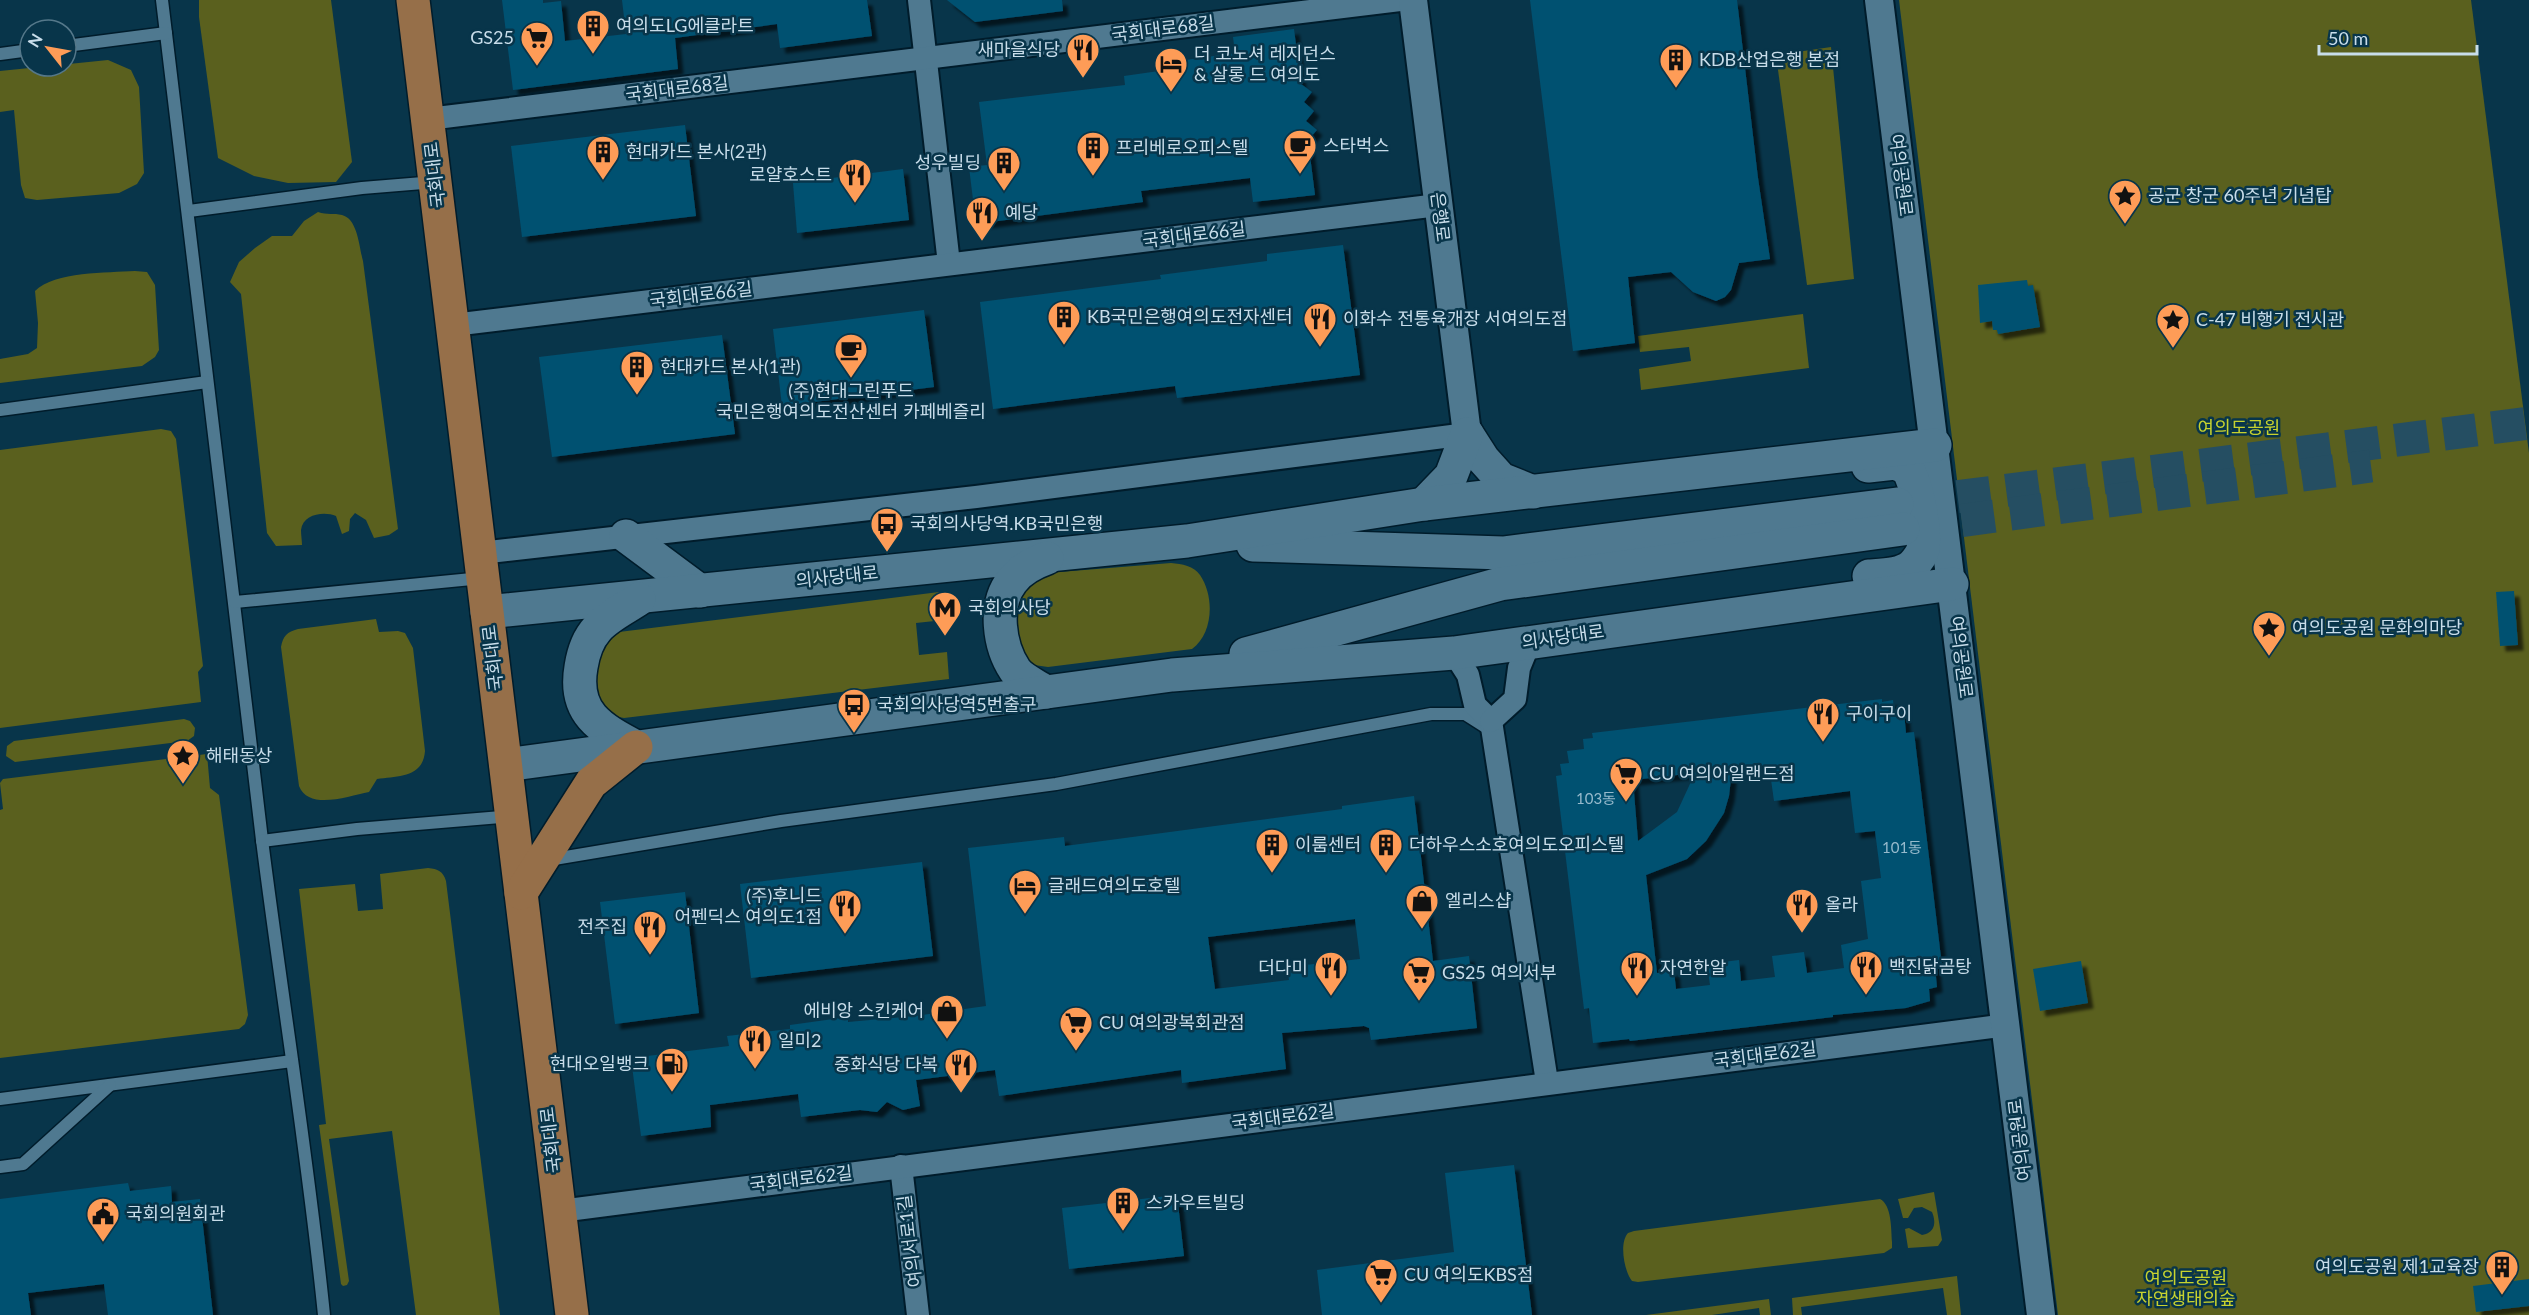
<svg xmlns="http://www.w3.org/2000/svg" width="2529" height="1315" font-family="Lato,'Noto Sans KR',sans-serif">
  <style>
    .green { fill: #5a601e }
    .building { fill: #005171; fill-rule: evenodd; filter: url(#shadow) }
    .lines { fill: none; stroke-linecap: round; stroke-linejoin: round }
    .secondary-tunnel { stroke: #254e62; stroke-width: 33; stroke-dasharray: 33 16; stroke-linecap: butt }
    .service-casing { stroke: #001c2b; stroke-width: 15 }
    .minor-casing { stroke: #001c2b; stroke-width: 26 }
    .tertiary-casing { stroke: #001c2b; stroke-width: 32 }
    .secondary-casing { stroke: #001c2b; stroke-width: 36 }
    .primary-casing { stroke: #001c2b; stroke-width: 36 }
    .service { stroke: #4f7990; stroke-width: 12 }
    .minor { stroke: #4f7990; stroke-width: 22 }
    .tertiary { stroke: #4f7990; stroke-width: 28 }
    .secondary { stroke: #4f7990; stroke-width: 33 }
    .primary { stroke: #966f49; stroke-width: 33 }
    .labels { text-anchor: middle; stroke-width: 5; stroke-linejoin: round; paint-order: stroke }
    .number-label { font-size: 15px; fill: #96bacc }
    .poi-label { font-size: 18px; fill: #c8ddea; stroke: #08354a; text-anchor: start }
    .street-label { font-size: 18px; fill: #c8ddea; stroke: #08354a }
    .park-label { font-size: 18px; fill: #c7d22f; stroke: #08354a }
  </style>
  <defs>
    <filter id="shadow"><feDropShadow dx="5.5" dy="5.5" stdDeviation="1.5" flood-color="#0009"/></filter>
  </defs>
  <rect width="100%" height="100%" fill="#08354a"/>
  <!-- green -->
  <g class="green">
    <polygon points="199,0 331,0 352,162 336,182 288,183 254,176 218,158 199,17"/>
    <polygon points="1899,0 2471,0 2529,453 2529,1315 2058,1315"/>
    <polygon points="1831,47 1854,279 1807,285 1776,55"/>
    <polygon points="108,60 131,70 139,87 144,173 137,184 119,193 37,200 25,198 21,185 14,110 0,112 0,71"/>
    <path d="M318,212C327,215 334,213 342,215C358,219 359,247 363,261L398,529L389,535L374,538L366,520L355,513L350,519L349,531L342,534L336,516C324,511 303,514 301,530C301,535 302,541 302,545L276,546L267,533L241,294L230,282L239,262L255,248L272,236H292L304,221Z"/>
    <path d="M135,271L147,272L155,285L159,350L155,357L142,366L0,383V359L28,354L37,348L38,323L35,291C55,271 107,273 135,271Z"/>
    <polygon points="1803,314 1809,368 1641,390 1639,369 1691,361 1689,347 1640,352 1638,336"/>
    <polygon points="161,429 171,431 176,439 203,666 198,672 201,702 0,728 0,450"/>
    <path d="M1171,563C1182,564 1194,566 1200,575C1215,597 1213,634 1192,649L1048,667L1027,664L1010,616L1013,597L1047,573Z"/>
    <polygon points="939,592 944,620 916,623 919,655 947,652 949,679 624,718 614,716 600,703 592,674 605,641 619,632"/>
    <path d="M376,619L379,632L398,631L405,633L413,648L425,751C423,778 398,776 377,779L369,792C348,796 309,811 299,786L281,647C283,636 287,632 298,629Z"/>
    <polygon points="184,719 190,721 195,728 194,736 187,741 15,762 6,756 7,746 14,741"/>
    <polygon points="207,754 210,788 219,795 248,1015 245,1024 239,1029 0,1058 0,810 3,809 0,783 3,779"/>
    <path d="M428,868C438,869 443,871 446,881L500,1315H416L392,1131L329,1139L349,1281L347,1285L343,1286L341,1284L319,1125L326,1124L299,889L355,884L358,911L383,909L380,874Z"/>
    <path d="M1934,1192L1942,1240L1938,1246L1908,1248L1905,1229L1909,1228L1922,1235C1934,1233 1937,1224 1932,1212L1922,1207L1914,1208L1908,1218H1903L1898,1199Z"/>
    <path d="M1880,1199C1892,1205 1891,1230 1892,1242V1248L1884,1253L1638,1282L1632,1281C1624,1271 1619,1243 1628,1233L1634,1231Z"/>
    <polygon points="1957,1276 1961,1315 1947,1315 1943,1288 1801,1307 1802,1315 1793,1315 1792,1298"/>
    <polygon points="1769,1299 1771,1315 1760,1315 1759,1308 1712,1315 1646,1315"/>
  </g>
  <!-- building -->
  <g class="building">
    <polygon points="502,0 543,0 543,3 561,1 565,41 626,34 622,0 867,0 872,36 780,48 777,24 675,38 678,69 513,90"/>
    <polygon points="947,0 1062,0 1063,11 975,22"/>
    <polygon points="1530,0 1737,0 1758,178 1770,259 1739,263 1731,290 1725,297 1716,301 1693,292 1671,272 1628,277 1635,343 1573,351"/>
    <polygon points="1294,29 1301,84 1312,92 1304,102 1314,111 1306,121 1317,130 1308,140 1315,195 1253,202 1250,178 1141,191 1143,202 976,224 969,167 987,165 979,102 1125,85 1124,76 1180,68 1179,61 1235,53 1233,37"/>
    <polygon points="685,125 696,216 522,237 511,146"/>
    <polygon points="903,169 909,220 797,233 793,183"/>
    <polygon points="1343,245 1360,375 1177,398 1175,386 993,409 980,302 1161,279 1160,275 1267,261 1267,254"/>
    <polygon points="2027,280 2028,286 2033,285 2040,327 1998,334 1997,330 1993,330 1992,321 1980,323 1978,285"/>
    <polygon points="924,310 934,387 782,406 773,329"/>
    <polygon points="722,335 735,434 552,457 539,357"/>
    <polygon points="2514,591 2518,645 2500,646 2496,592"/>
    <path d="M1882,699V702L1893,700L1894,713L1904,712L1906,733L1914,732L1942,966L1935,967L1937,987L1929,989L1930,1001L1906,1008L1833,1015V1017L1630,1041L1629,1039L1593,1043L1589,1008L1584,1009L1556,776L1562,775L1560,764L1569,763L1567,751L1584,749L1583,739L1593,738L1592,733ZM1769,765L1774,801L1850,791L1855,833L1875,831L1881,878L1861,881L1868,939L1841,945L1844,968L1807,973L1804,952L1772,956L1775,977L1741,981L1739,960L1707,964L1710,985L1676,989L1674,971L1657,973L1646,875L1687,859L1706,841L1724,813L1729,796L1732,770ZM1695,773L1677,812L1638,841L1633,780Z"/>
    <path d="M1414,796L1433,961L1469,956L1477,1028L1371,1040L1369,1028L1364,1026L1282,1033L1286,1069L1182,1083L1181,1070L999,1096L995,1070L916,1080L920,1106L903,1110L887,1102L877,1112L860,1110L801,1117L798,1094L710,1105L711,1127L641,1136L631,1058L729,1046L727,1036L790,1029V1025L848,1017V1022L915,1016L986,1006L968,848L1064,837L1065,846L1342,809V806ZM1355,919L1360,959L1287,967L1289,980L1215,989L1208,937Z"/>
    <polygon points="922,862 933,956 751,978 740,884"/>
    <polygon points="685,892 699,1013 615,1024 600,902"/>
    <polygon points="2081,961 2088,1003 2040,1011 2033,969"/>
    <polygon points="1514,1165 1532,1315 1322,1315 1317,1270 1454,1252 1445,1173"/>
    <polygon points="128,1183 130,1191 171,1186 172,1202 200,1199 213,1315 108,1315 104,1284 28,1293 31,1315 0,1315 0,1199"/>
    <polygon points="1177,1195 1184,1256 1069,1269 1062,1208"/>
    <polygon points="2529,1279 2529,1306 2476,1312 2473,1286"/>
  </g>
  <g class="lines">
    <!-- secondary-tunnel -->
    <g class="secondary-tunnel">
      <polyline points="1909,503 2529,423"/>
      <polyline points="1913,527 2371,466"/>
    </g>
    <!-- service casing -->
    <g class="service-casing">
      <g id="service">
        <path d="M162,0C197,280 228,560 262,840C282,998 308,1156 324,1315"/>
        <polyline points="66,46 166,33"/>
        <polyline points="0,54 30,50"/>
        <polyline points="189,211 362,188 435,182"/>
        <polyline points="0,410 207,382"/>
        <polyline points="235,602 482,578"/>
        <polyline points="262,841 357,829 512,816"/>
        <polyline points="548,860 781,821 1056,784 1431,714 1465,714 1487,728"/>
        <polyline points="0,1099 292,1061"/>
        <polyline points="0,1167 23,1164 110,1085"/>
      </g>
    </g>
    <!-- minor casing -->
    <g class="minor-casing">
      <g id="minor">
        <polyline points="919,0 949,264"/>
        <polyline points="428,119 1400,0"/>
        <polyline points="453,325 1438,205"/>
        <polyline points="480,553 976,497 1467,434"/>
        <polyline points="1454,653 1468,675 1475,705 1491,721 1547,1082"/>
        <polyline points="1491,721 1515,699 1519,668 1530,641"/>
        <polyline points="901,1166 918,1315"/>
        <polyline points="560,1211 2007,1025"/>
      </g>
    </g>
    <!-- tertiary casing -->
    <g class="tertiary-casing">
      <g id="tertiary">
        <polyline points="1413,0 1467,434"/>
        <polyline points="1879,0 2041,1315"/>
      </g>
    </g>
    <!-- secondary casing -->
    <g class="secondary-casing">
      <g id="secondary">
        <polyline points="1467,434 1483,459 1501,479 1533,492"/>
        <path d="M1868,466L1895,463L1907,468C1917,484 1926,530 1923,549C1922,554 1917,561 1913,565C1902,575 1884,575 1869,576"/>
        <polyline points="1424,504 1451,476 1467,434"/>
        <polyline points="626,536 700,591"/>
        <polyline points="1253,545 1503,553 1897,504"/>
        <polyline points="487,612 1187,541 1424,504 1935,445"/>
        <polyline points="1246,654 1500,584 1903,529"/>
        <path d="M1046,692C1037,686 1021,679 1015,670C999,646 993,605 1012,581C1021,569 1033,563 1047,558"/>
        <path d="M636,747C600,728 573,713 581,667C583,654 588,639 597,629C607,617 626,608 639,599"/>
        <polyline points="506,765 1172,675 1454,653 1952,584"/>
      </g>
    </g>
    <!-- primary casing -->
    <g class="primary-casing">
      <g id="primary">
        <polyline points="413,0 572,1315"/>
        <polyline points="521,893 591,783 636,747"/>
      </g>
    </g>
    <!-- service -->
    <use href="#service" class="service"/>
    <!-- minor -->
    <use href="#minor" class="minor"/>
    <!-- tertiary -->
    <use href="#tertiary" class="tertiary"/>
    <!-- secondary -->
    <use href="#secondary" class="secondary"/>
    <!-- primary -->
    <use href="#primary" class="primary"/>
  </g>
  <!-- icons -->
  <defs>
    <g id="building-pin" transform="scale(1.725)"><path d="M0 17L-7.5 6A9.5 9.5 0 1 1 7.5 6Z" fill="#fe9c57" stroke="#08354a"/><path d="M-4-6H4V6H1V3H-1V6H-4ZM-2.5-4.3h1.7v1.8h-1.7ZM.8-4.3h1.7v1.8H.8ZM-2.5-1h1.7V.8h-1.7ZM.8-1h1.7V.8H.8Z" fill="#111"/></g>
    <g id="supermarket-pin" transform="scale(1.725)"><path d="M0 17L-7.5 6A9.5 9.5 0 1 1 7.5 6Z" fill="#fe9c57" stroke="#08354a"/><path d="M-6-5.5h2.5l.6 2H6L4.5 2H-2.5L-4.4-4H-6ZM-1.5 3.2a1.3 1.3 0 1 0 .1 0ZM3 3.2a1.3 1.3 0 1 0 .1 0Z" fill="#111"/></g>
    <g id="restaurant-pin" transform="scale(1.725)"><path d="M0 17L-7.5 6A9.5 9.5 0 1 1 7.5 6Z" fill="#fe9c57" stroke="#08354a"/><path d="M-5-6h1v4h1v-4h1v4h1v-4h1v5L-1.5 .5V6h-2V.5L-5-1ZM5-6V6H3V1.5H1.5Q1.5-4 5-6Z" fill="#111"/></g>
    <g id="hotel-pin" transform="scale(1.725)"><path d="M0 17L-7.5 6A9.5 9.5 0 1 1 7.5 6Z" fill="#fe9c57" stroke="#08354a"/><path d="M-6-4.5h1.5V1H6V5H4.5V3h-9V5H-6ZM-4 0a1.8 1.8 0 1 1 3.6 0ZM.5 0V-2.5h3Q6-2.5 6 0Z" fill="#111"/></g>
    <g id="cafe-pin" transform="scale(1.725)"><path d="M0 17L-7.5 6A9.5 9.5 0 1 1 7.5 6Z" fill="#fe9c57" stroke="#08354a"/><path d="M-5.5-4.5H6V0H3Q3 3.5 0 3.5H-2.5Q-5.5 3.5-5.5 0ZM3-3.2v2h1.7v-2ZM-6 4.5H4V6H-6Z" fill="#111"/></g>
    <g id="sight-pin" transform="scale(1.725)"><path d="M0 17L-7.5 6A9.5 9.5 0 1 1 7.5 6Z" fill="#fe9c57" stroke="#08354a"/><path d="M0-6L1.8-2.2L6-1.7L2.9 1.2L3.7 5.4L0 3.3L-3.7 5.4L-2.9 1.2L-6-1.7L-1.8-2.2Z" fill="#111"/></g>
    <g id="bus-pin" transform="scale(1.725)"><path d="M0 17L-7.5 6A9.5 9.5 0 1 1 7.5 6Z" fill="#fe9c57" stroke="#08354a"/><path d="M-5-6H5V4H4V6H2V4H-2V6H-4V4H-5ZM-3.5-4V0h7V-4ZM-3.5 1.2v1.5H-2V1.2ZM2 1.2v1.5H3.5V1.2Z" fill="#111"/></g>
    <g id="metro-pin" transform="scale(1.725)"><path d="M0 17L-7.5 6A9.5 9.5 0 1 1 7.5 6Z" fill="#fe9c57" stroke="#08354a"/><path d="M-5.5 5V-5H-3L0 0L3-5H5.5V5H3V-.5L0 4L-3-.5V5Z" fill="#111"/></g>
    <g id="shop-pin" transform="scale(1.725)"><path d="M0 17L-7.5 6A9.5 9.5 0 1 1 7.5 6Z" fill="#fe9c57" stroke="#08354a"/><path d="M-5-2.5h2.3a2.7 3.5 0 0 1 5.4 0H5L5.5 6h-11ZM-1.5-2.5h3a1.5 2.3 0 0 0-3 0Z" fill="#111"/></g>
    <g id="fuel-pin" transform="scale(1.725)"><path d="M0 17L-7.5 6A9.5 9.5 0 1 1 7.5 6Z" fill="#fe9c57" stroke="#08354a"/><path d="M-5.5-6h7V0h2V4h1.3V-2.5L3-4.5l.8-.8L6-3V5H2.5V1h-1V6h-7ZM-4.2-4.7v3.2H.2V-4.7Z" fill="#111"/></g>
    <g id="civic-pin" transform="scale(1.725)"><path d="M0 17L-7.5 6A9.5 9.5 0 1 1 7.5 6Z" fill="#fe9c57" stroke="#08354a"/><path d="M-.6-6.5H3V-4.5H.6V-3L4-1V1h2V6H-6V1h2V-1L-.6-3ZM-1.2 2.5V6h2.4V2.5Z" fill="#111"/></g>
  </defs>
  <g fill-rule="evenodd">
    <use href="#building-pin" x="593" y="26"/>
    <use href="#supermarket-pin" x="537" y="38"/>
    <use href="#restaurant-pin" x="1083" y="50"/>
    <use href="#building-pin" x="1676" y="60"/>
    <use href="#hotel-pin" x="1171" y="64"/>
    <use href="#cafe-pin" x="1300" y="146"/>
    <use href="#building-pin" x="1093" y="148"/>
    <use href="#building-pin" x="603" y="152"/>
    <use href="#building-pin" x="1004" y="163"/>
    <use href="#restaurant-pin" x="855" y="175"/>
    <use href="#sight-pin" x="2125" y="196"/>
    <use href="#restaurant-pin" x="982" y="213"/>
    <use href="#building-pin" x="1064" y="317"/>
    <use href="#restaurant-pin" x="1320" y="319"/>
    <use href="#sight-pin" x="2173" y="320"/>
    <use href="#cafe-pin" x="851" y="350"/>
    <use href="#building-pin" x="637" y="367"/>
    <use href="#bus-pin" x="887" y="524"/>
    <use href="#metro-pin" x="945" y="608"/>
    <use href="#sight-pin" x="2269" y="628"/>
    <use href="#bus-pin" x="854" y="705"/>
    <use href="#restaurant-pin" x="1823" y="714"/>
    <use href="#sight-pin" x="183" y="756"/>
    <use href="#supermarket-pin" x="1626" y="774"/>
    <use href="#building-pin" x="1272" y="845"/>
    <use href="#building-pin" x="1386" y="845"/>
    <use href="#hotel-pin" x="1025" y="886"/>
    <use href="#shop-pin" x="1422" y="901"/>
    <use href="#restaurant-pin" x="1802" y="905"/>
    <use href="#restaurant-pin" x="845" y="906"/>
    <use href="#restaurant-pin" x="650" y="927"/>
    <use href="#restaurant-pin" x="1866" y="967"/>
    <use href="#restaurant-pin" x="1331" y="968"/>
    <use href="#restaurant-pin" x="1637" y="968"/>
    <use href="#supermarket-pin" x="1419" y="973"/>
    <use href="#shop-pin" x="947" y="1011"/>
    <use href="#supermarket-pin" x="1076" y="1023"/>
    <use href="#restaurant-pin" x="755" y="1041"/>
    <use href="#fuel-pin" x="672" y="1064"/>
    <use href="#restaurant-pin" x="961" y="1065"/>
    <use href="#building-pin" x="1123" y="1203"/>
    <use href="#civic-pin" x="103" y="1214"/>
    <use href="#building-pin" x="2502" y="1267"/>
    <use href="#supermarket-pin" x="1381" y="1275"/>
  </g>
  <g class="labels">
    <!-- number labels -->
    <g class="number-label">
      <text x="1596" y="804">103동</text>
      <text x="1902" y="853">101동</text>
    </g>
    <!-- poi labels -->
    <g class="poi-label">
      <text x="616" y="32">여의도LG에클라트</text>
      <text x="514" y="44" text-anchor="end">GS25</text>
      <text x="1060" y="56" text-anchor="end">새마을식당</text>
      <text x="1194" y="60">더 코노셔 레지던스<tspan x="1194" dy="21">&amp; 살롱 드 여의도</tspan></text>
      <text x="1699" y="66">KDB산업은행 본점</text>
      <text x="1323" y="152">스타벅스</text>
      <text x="1116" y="154">프리베로오피스텔</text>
      <text x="626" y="158">현대카드 본사(2관)</text>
      <text x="981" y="169" text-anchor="end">성우빌딩</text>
      <text x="832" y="181" text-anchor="end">로얄호스트</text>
      <text x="2148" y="202">공군 창군 60주년 기념탑</text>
      <text x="1005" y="219">예당</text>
      <text x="1087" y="323">KB국민은행여의도전자센터</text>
      <text x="1343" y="325">이화수 전통육개장 서여의도점</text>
      <text x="2196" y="326">C-47 비행기 전시관</text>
      <text x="660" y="373">현대카드 본사(1관)</text>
      <text x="851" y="397" text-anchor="middle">(주)현대그린푸드<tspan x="851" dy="21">국민은행여의도전산센터 카페베즐리</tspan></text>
      <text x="910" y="530">국회의사당역.KB국민은행</text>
      <text x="968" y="614">국회의사당</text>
      <text x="2292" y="634">여의도공원 문화의마당</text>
      <text x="877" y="711">국회의사당역5번출구</text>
      <text x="1846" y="720">구이구이</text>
      <text x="206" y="762">해태동상</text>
      <text x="1649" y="780">CU 여의아일랜드점</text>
      <text x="1295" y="851">이룸센터</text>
      <text x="1409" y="851">더하우스소호여의도오피스텔</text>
      <text x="1048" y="892">글래드여의도호텔</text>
      <text x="822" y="902" text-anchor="end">(주)후니드<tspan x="822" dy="21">어펜딕스 여의도1점</tspan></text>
      <text x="1445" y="907">엘리스샵</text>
      <text x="1825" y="911">올라</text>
      <text x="627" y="933" text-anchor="end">전주집</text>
      <text x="1889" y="973">백진닭곰탕</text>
      <text x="1308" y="974" text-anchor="end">더다미</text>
      <text x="1660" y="974">자연한알</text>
      <text x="1442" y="979">GS25 여의서부</text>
      <text x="924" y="1017" text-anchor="end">에비앙 스킨케어</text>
      <text x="1099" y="1029">CU 여의광복회관점</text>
      <text x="778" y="1047">일미2</text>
      <text x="649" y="1070" text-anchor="end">현대오일뱅크</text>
      <text x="938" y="1071" text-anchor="end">중화식당 다복</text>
      <text x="1146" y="1209">스카우트빌딩</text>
      <text x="126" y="1220">국회의원회관</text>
      <text x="2479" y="1273" text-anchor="end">여의도공원 제1교육장</text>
      <text x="1404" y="1281">CU 여의도KBS점</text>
    </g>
    <!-- street labels -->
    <g class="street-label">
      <text transform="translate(1163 29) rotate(-7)" y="6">국회대로68길</text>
      <text transform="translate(677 89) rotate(-7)" y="6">국회대로68길</text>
      <text transform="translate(435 175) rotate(-97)" y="6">국회대로</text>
      <text transform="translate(1901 175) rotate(83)" y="6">여의공원로</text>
      <text transform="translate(1440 217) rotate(83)" y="6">은행로</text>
      <text transform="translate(1194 235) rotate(-7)" y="6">국회대로66길</text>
      <text transform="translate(701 295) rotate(-7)" y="6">국회대로66길</text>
      <text transform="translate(837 577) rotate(-6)" y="6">의사당대로</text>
      <text transform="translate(1563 637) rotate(-8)" y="6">의사당대로</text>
      <text transform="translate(1961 657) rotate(83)" y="6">여의공원로</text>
      <text transform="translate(493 658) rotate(-97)" y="6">국회대로</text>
      <text transform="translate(1765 1055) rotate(-7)" y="6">국회대로62길</text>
      <text transform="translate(1283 1117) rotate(-7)" y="6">국회대로62길</text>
      <text transform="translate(551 1140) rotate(-97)" y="6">국회대로</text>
      <text transform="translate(2020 1140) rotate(-97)" y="6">여의공원로</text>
      <text transform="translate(801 1179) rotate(-7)" y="6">국회대로62길</text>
      <text transform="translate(910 1241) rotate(-97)" y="6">여의서로1길</text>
    </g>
    <!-- park labels -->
    <g class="park-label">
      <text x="2239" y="434">여의도공원</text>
      <text x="2186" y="1284">여의도공원<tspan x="2186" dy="21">자연생태의숲</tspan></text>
    </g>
  </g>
  <!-- north arrow -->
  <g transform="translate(48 48) rotate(301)"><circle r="28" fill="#08354a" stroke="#55788a" stroke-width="1.5"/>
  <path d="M0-4.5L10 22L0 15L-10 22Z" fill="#fe9c57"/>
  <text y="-9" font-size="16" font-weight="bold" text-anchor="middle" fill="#c8ddea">N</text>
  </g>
  <!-- scale -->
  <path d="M2319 45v9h158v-9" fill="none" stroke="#c8ddea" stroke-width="3"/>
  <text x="2328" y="45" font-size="18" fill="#c8ddea" stroke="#08354a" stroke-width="4.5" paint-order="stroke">50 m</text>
</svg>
